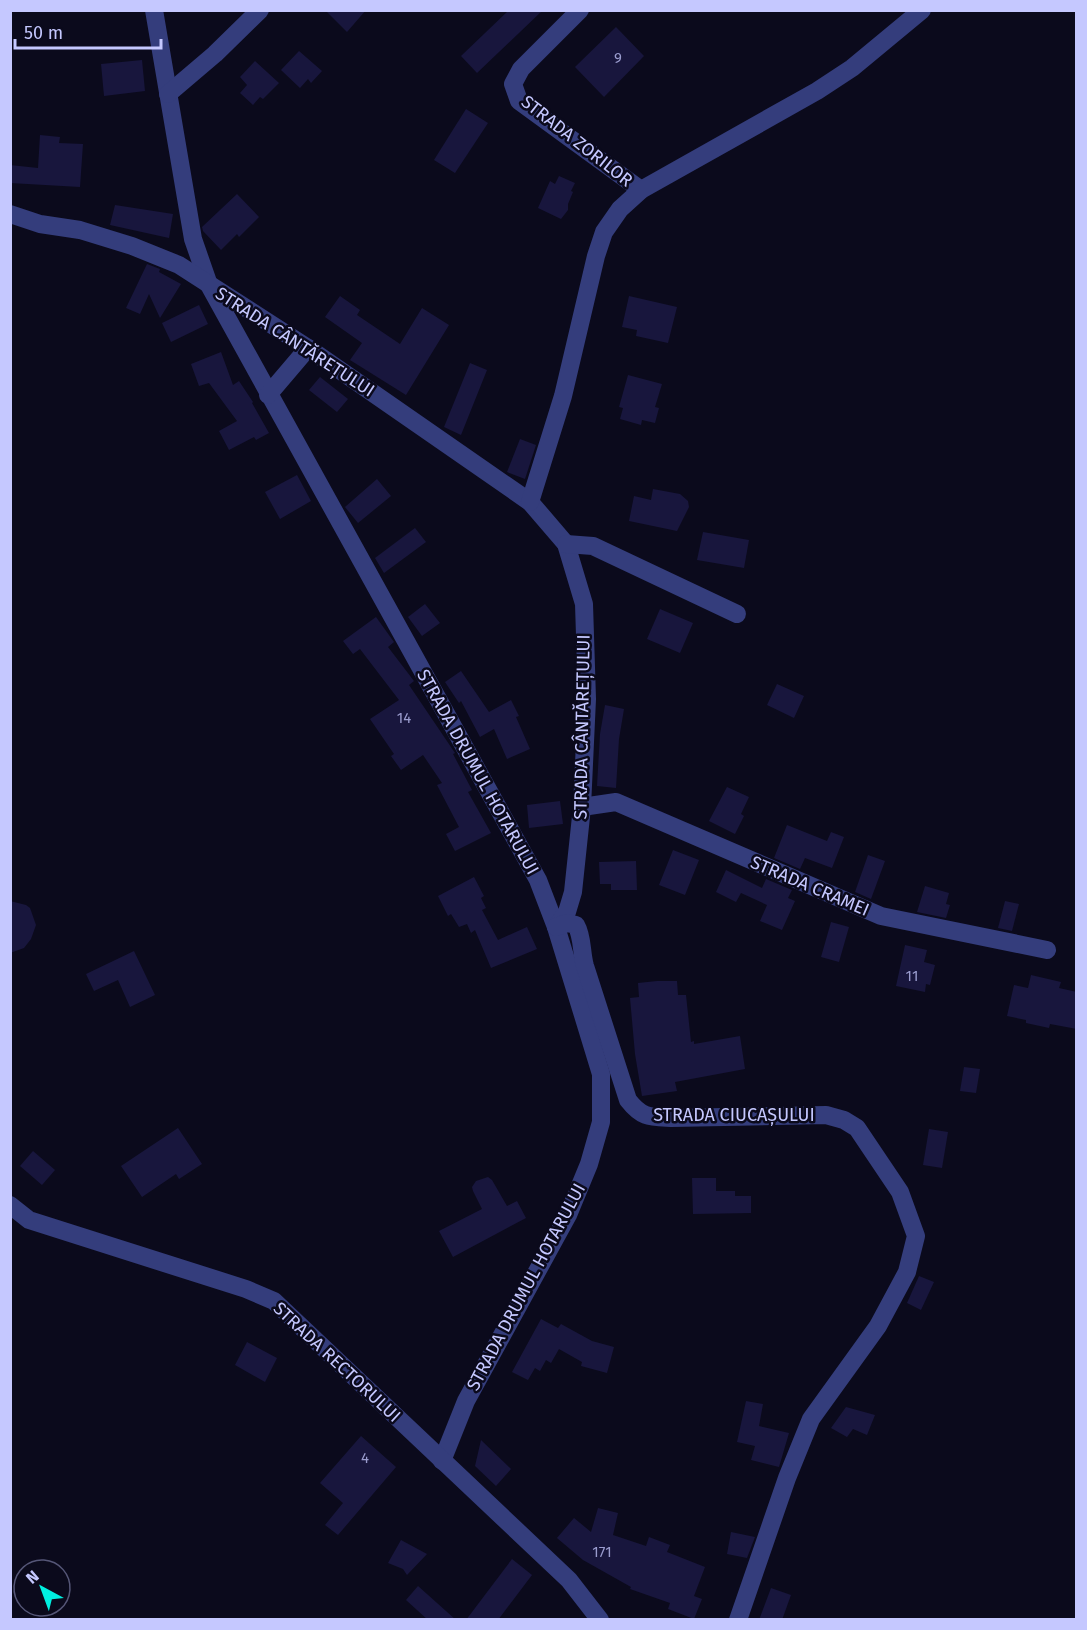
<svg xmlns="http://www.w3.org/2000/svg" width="1087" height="1630" font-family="'Fira Sans',sans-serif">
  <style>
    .building { fill: #18163d }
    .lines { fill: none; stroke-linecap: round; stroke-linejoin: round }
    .minor { stroke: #343d7c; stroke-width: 18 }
    .labels { text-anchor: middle; stroke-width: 5; stroke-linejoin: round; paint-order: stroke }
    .number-label { font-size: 15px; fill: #9a9cce }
    .street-label { font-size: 18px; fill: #c5c8ff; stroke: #0b0a1c }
  </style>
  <rect width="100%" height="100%" fill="#0b0a1c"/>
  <!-- building -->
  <g class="building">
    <polygon points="325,10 366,10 347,32"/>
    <polygon points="509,10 543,10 477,73 461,56"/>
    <polygon points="616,27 644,56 604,97 575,67"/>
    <polygon points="299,51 322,71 311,83 308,79 300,88 281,70"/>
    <polygon points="142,60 145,91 104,96 101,64"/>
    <polygon points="255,61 279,83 263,99 260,97 253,105 240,93 247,85 240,77"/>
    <polygon points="466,109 488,123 455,173 434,160"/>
    <polygon points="40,135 60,137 59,143 83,144 80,187 10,183 10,165 38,168"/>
    <polygon points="559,176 575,183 571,191 573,192 568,204 568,210 561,219 538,208 550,181 555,184"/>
    <polygon points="237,194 259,217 239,237 237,234 221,250 203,231 202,227"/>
    <polygon points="115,205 173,214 169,238 110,225"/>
    <polygon points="147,264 160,269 159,272 181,284 160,318 149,294 140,314 126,308"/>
    <polygon points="340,296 360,310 357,315 400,344 422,308 449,325 406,395 350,360 362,343 325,317"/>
    <polygon points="629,296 677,307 668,343 636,336 637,330 622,327"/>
    <polygon points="199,305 208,324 171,342 162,323"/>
    <polygon points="221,352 233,385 239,381 253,402 252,403 269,433 256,440 254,437 229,450 219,431 237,421 209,383 199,386 191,364"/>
    <polygon points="470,363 487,370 461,435 444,427"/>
    <polygon points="628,375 662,384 655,407 659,408 655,423 642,420 641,425 620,419 623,408 619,407"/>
    <polygon points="320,377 348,399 337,412 309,390"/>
    <polygon points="520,439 536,445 525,479 507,472"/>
    <polygon points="297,475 311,501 280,519 265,492"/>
    <polygon points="377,479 391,496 358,523 345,507"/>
    <polygon points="653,489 680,494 688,501 689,507 677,531 629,521 634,496 651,500"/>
    <polygon points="415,528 426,542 384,573 375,558"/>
    <polygon points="703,532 749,540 744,568 697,560"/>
    <polygon points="425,604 440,623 422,636 408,617"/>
    <polygon points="660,609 693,623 680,653 647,639"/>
    <polygon points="376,617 394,642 388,647 414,681 409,685 455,753 453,754 472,790 468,792 491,833 455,851 446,834 459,827 437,785 442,783 423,755 401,770 391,756 394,754 370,719 399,700 360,649 353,654 343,641"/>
    <polygon points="461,671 489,712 511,700 519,716 516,717 530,749 507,759 494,729 480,737 461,701 459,703 445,682"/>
    <polygon points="777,684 804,696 794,718 767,705"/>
    <polygon points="605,705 624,709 619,739 616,788 597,786 600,734"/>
    <polygon points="727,787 749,797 741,814 744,816 735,834 709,821"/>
    <polygon points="560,801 563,824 529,828 527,805"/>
    <polygon points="787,825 827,841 831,832 844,837 832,868 805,858 800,869 774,858"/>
    <polygon points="673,850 699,860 685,895 659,885"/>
    <polygon points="868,855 885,861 871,899 855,892"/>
    <polygon points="636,861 637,890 611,890 611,884 600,884 599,862"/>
    <polygon points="726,870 762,888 766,879 792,890 788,898 795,901 782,930 760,921 767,905 741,893 736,902 716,892"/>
    <polygon points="474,877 484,896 481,898 486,908 482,910 498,940 527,927 537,949 491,968 475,930 471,933 467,924 459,927 451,914 448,916 438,896"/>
    <polygon points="925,886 949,893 946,904 950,905 946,918 917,912"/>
    <polygon points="10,901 26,905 30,908 36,925 31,939 24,948 10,953"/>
    <polygon points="1005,901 1019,904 1012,931 998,928"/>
    <polygon points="831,922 849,927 839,962 821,957"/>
    <polygon points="905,945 927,950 924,962 935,965 930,985 926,984 925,992 896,986"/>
    <polygon points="134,951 155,995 130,1007 118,980 94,991 86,974"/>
    <polygon points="1031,975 1061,982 1059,988 1077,992 1077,1029 1050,1024 1049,1028 1026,1023 1026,1020 1007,1016 1014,985 1028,988"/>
    <polygon points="657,981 677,981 678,995 686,995 691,1042 694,1041 694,1044 740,1036 745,1069 675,1082 677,1091 642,1096 635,1054 630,998 639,997 638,983"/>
    <polygon points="964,1067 980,1069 976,1093 960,1091"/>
    <polygon points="178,1128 202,1164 179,1179 176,1174 142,1197 121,1166"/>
    <polygon points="929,1129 948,1132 942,1168 923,1165"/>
    <polygon points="33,1151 55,1170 42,1185 20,1166"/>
    <polygon points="488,1177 492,1180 507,1206 517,1201 526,1218 453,1257 439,1231 482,1209 473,1191 472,1187 476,1181"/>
    <polygon points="692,1178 716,1178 716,1191 735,1191 735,1196 751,1196 751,1213 693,1214"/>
    <polygon points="919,1276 934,1282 921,1310 907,1303"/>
    <polygon points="541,1319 558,1328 561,1324 592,1341 614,1347 607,1373 581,1366 582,1362 559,1349 551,1363 546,1360 540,1371 535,1368 528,1380 512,1372"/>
    <polygon points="247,1342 277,1358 265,1382 235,1365"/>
    <polygon points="746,1401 763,1404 759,1426 789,1433 779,1467 751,1460 755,1446 737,1442"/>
    <polygon points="846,1407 875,1415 867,1435 853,1429 847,1437 831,1428"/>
    <polygon points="361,1436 396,1467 338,1535 325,1525 343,1503 320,1483"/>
    <polygon points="481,1440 511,1469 496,1486 475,1466"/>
    <polygon points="598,1508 618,1513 613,1535 646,1546 649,1537 670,1545 667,1552 705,1567 694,1596 702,1599 694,1619 668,1609 670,1603 630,1589 631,1587 583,1560 557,1538 574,1518 591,1532"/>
    <polygon points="731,1532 755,1537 747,1558 727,1554"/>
    <polygon points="401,1540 427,1554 407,1575 403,1569 388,1563"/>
    <polygon points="512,1559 532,1575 498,1620 466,1620"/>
    <polygon points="418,1586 456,1620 428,1620 406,1600"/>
    <polygon points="771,1588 791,1595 782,1620 759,1620"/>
  </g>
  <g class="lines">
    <!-- minor -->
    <g class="minor">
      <polyline points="154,10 193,239 209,285 538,880 556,927 601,1074 601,1122 589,1164 568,1215 466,1401 442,1461"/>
      <polyline points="580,10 521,69 513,84 519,101 641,190"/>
      <polyline points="168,94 215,54 260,10"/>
      <polyline points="10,214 40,224 80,230 132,246 179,265 308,348 530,502 566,544 584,604 587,699 582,807 573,892 567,912 556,927"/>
      <polyline points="268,395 308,348"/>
      <polyline points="530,502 563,396 596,256 604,232 620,209 641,190 817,91 852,68 922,10"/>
      <polyline points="566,544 593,546 737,614"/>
      <polyline points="582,807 616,802 881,916 1047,950"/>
      <path d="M556,927L567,923L576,925C583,937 581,952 585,966C599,1011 614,1055 628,1100C642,1118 650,1117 671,1118L826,1115L844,1120L857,1128L900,1192L916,1236L907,1272L878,1326L811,1419L787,1478L738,1620"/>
      <polyline points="10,1205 29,1220 246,1289 274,1301 569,1580 600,1620"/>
    </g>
  </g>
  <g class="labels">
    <!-- number labels -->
    <g class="number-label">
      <text x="618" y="63">9</text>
      <text x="404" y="723">14</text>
      <text x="912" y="981">11</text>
      <text x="365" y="1463">4</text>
      <text x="602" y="1557">171</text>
    </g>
    <!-- street labels -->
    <g class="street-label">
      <text transform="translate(577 141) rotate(38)" y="6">STRADA ZORILOR</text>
      <text transform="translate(295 342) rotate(33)" y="6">STRADA CÂNTĂREȚULUI</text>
      <text transform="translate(582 727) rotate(-89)" y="6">STRADA CÂNTĂREȚULUI</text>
      <text transform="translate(478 772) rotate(61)" y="6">STRADA DRUMUL HOTARULUI</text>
      <text transform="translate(810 886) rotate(23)" y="6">STRADA CRAMEI</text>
      <text x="734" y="1121">STRADA CIUCAȘULUI</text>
      <text transform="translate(526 1287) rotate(-62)" y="6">STRADA DRUMUL HOTARULUI</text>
      <text transform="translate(337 1362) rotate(43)" y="6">STRADA RECTORULUI</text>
    </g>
  </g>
  <!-- border -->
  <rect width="1087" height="1630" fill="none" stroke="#c5c8ff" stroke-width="24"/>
  <!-- north arrow -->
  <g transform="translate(42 1588) rotate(319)"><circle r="28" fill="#0b0a1c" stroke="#555677" stroke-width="1.5"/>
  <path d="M0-4.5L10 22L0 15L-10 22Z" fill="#00f0e1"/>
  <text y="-9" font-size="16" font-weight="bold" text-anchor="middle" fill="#c5c8ff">N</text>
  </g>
  <!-- scale -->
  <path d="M15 39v9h146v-9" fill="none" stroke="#c5c8ff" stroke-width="3"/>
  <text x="24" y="39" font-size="18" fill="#c5c8ff" stroke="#0b0a1c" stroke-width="4.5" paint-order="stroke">50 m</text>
</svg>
